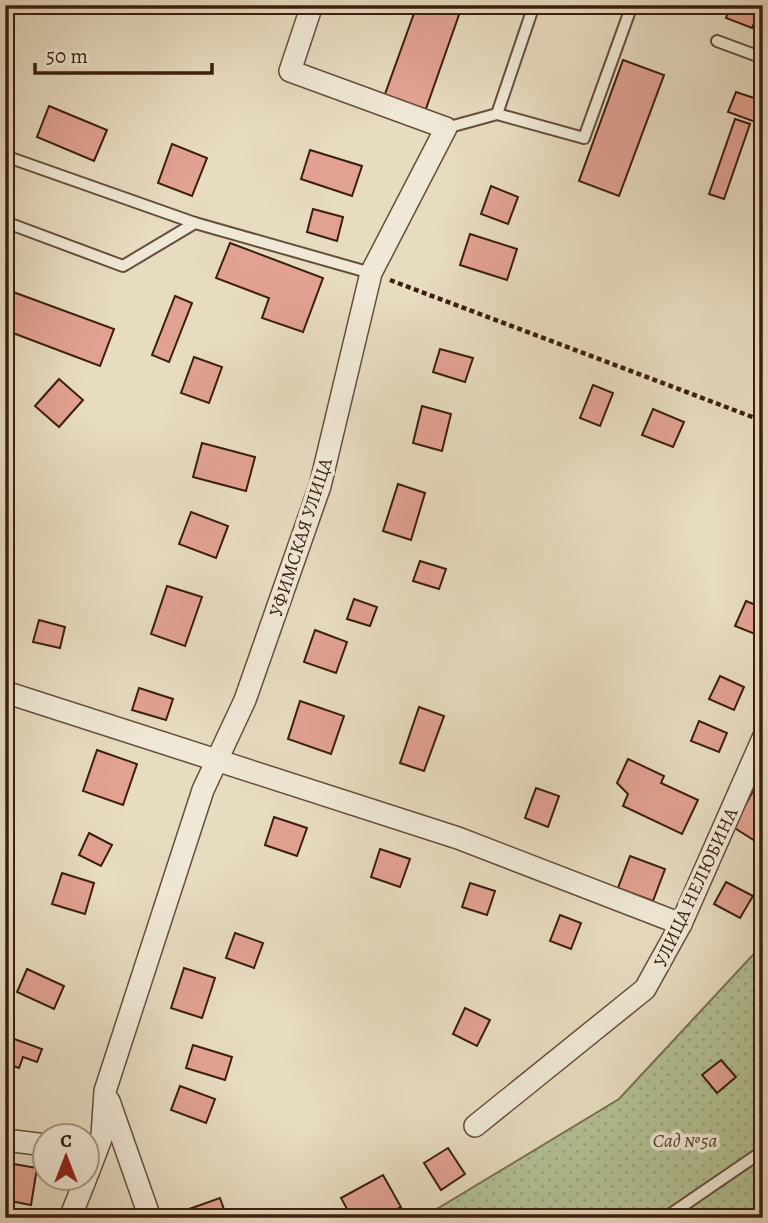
<svg xmlns="http://www.w3.org/2000/svg" width="768" height="1223" font-family="Alegreya,serif">
  <style>
    .grass { fill: url(#grass-dots); stroke: #787052; stroke-width: 2 }
    .building { fill: #e2a292; stroke: #3c1e10; stroke-width: 2 }
    .lines { fill: none; stroke-linecap: round; stroke-linejoin: round }
    .lane-casing { stroke: #674d3c; stroke-width: 14 }
    .street-casing { stroke: #674d3c; stroke-width: 24 }
    .path { stroke: #3c1e10; stroke-width: 4.5; stroke-dasharray: 5 3.5; stroke-linecap: butt }
    .lane { stroke: #efe8d6; stroke-width: 10 }
    .street { stroke: #efe8d6; stroke-width: 21 }
    .labels { text-anchor: middle; stroke-width: 7; stroke-linejoin: round; paint-order: stroke }
    .street-label { font-size: 19px; fill: #3c1e10; stroke: #efe8d6 }
    .park-label { font-size: 19px; font-style: italic; fill: #5a4731; stroke: #efe8d6 }
  </style>
  <defs>
    <pattern id="grass-dots" width="8" height="8" patternUnits="userSpaceOnUse" patternTransform="scale(1.75)"><rect width="8" height="8" fill="#b3c195"/><path d="M2 2h.1M6 6h.1" fill="none" stroke="#9ba57f" stroke-width="1.8" stroke-linecap="round"/></pattern>
  </defs>
  <rect width="100%" height="100%" fill="#e7dbc0"/>
  <filter id="stains"><feTurbulence type="fractalNoise" baseFrequency=".00286" numOctaves="4"/><feColorMatrix values="0 0 0 0 .2 0 0 0 0 .09 0 0 0 0 .02 0 0 0 .5 -.17"/></filter>
  <radialGradient id="worn" r=".72"><stop offset=".6" stop-color="#630" stop-opacity="0"/><stop offset="1" stop-color="#630" stop-opacity=".3"/></radialGradient>
  <!-- grass -->
  <polygon class="grass" points="763,944 763,1218 422,1218 619,1099"/>
  <!-- building -->
  <g class="building">
    <polygon points="417,5 452,5 461,9 421,123 380,108"/>
    <polygon points="731,5 761,5 752,28 726,18"/>
    <polygon points="623,60 664,75 619,196 579,181"/>
    <polygon points="736,92 763,101 763,119 761,124 728,112"/>
    <polygon points="49,106 107,130 94,161 37,137"/>
    <polygon points="735,119 750,124 724,199 709,194"/>
    <polygon points="172,144 207,158 192,196 158,183"/>
    <polygon points="310,150 362,166 352,196 301,179"/>
    <polygon points="491,186 518,197 508,224 481,214"/>
    <polygon points="313,209 343,217 337,241 307,232"/>
    <polygon points="470,234 517,249 507,280 460,265"/>
    <polygon points="230,243 323,278 303,332 262,318 269,298 216,278"/>
    <polygon points="5,289 114,329 100,366 5,330"/>
    <polygon points="175,296 192,303 169,362 152,355"/>
    <polygon points="440,349 473,358 465,382 433,372"/>
    <polygon points="194,357 222,367 209,403 181,393"/>
    <polygon points="59,379 83,400 59,427 35,406"/>
    <polygon points="593,385 613,393 600,426 580,418"/>
    <polygon points="422,406 451,414 442,451 413,443"/>
    <polygon points="653,409 684,422 673,447 642,435"/>
    <polygon points="202,443 255,457 246,491 193,477"/>
    <polygon points="398,484 425,493 411,540 383,531"/>
    <polygon points="191,512 228,526 216,558 179,544"/>
    <polygon points="420,561 446,569 439,589 413,581"/>
    <polygon points="167,586 202,597 185,646 151,634"/>
    <polygon points="354,599 377,607 370,626 347,619"/>
    <polygon points="746,601 763,608 763,631 760,636 735,626"/>
    <polygon points="39,620 65,627 60,648 33,642"/>
    <polygon points="315,630 347,642 336,673 304,662"/>
    <polygon points="720,676 744,687 734,710 709,699"/>
    <polygon points="139,688 173,699 166,720 132,710"/>
    <polygon points="300,701 344,716 331,754 288,739"/>
    <polygon points="419,707 444,716 424,771 400,763"/>
    <polygon points="699,721 727,733 719,752 691,741"/>
    <polygon points="97,750 137,764 123,805 83,791"/>
    <polygon points="628,759 664,776 661,783 698,800 682,834 623,806 628,794 617,783"/>
    <polygon points="763,773 763,846 733,827"/>
    <polygon points="536,788 559,796 548,827 525,818"/>
    <polygon points="274,817 307,828 297,856 265,845"/>
    <polygon points="89,833 112,845 101,866 79,855"/>
    <polygon points="380,849 410,859 400,887 371,877"/>
    <polygon points="630,856 665,869 653,901 618,888"/>
    <polygon points="62,873 94,883 85,914 52,904"/>
    <polygon points="726,882 753,896 740,918 714,904"/>
    <polygon points="470,883 495,891 487,915 462,907"/>
    <polygon points="560,915 581,923 571,949 550,941"/>
    <polygon points="235,933 263,943 254,968 226,958"/>
    <polygon points="184,968 215,978 202,1018 171,1008"/>
    <polygon points="27,969 64,986 54,1009 17,992"/>
    <polygon points="465,1008 490,1020 477,1046 453,1034"/>
    <polygon points="6,1036 42,1049 37,1062 23,1057 19,1068 5,1063"/>
    <polygon points="193,1045 232,1057 225,1080 186,1068"/>
    <polygon points="721,1060 736,1077 717,1093 702,1075"/>
    <polygon points="180,1086 215,1099 206,1123 171,1110"/>
    <polygon points="448,1148 465,1174 441,1190 424,1163"/>
    <polygon points="8,1163 37,1168 31,1205 5,1200 5,1177"/>
    <polygon points="383,1175 401,1207 381,1218 352,1218 341,1198"/>
    <polygon points="220,1198 227,1218 170,1218 169,1216"/>
  </g>
  <g class="lines">
    <!-- lane casing -->
    <g class="lane-casing">
      <g id="lane">
        <polyline points="717,41 763,58"/>
        <polyline points="497,114 584,138 632,5"/>
        <polyline points="446,128 497,114 534,5"/>
        <polyline points="5,156 195,223"/>
        <polyline points="5,222 123,266 195,223 371,273"/>
        <polyline points="665,1218 763,1151"/>
      </g>
    </g>
    <!-- street casing -->
    <g class="street-casing">
      <g id="street">
        <polyline points="5,692 458,838 681,924"/>
        <polyline points="109,1101 150,1218"/>
        <polyline points="475,1126 645,989 681,924 763,738"/>
        <polyline points="5,1140 46,1145"/>
        <polyline points="88,1173 102,1136 105,1091 203,790 245,700 320,486 371,273 446,128 290,71 312,5"/>
        <polyline points="70,1218 86,1178"/>
      </g>
    </g>
    <!-- path -->
    <polyline class="path" points="390,280 763,421"/>
    <!-- lane -->
    <use href="#lane" class="lane"/>
    <!-- street -->
    <use href="#street" class="street"/>
  </g>
  <g class="labels">
    <!-- street labels -->
    <g class="street-label">
      <text transform="translate(300 537) rotate(-72)" y="7">УФИМСКАЯ УЛИЦА</text>
      <text transform="translate(695 887) rotate(-65)" y="7">УЛИЦА НЕЛЮБИНА</text>
    </g>
    <!-- park labels -->
    <g class="park-label">
      <text x="685" y="1147">Сад №5а</text>
    </g>
  </g>
  <!-- margin -->
  <rect width="768" height="1223" fill="none" stroke="#e7dbc0" stroke-width="28"/>
  <rect x="7" y="7" width="754" height="1209" fill="none" stroke="#3c1e10" stroke-width="3.5"/>
  <rect x="14" y="14" width="740" height="1195" fill="none" stroke="#3c1e10" stroke-width="2"/>
  <!-- north arrow -->
  <g transform="translate(66 1157)"><circle r="33" fill="#efe8d6" stroke="#a79787" stroke-width="2"/>
  <path d="M0-5L12 26L0 18L-12 26Z" fill="#8f2418"/>
  <text y="-10" font-size="19" font-weight="bold" text-anchor="middle" fill="#3c1e10">С</text>
  </g>
  <!-- scale -->
  <path d="M35 63v10h177v-10" fill="none" stroke="#3c1e10" stroke-width="3.5"/>
  <text x="46" y="63" font-size="21" fill="#3c1e10" stroke="#efe8d6" stroke-width="5" paint-order="stroke">50 m</text>
  <rect width="100%" height="100%" filter="url(#stains)"/>
  <rect width="100%" height="100%" fill="url(#worn)"/>
</svg>
